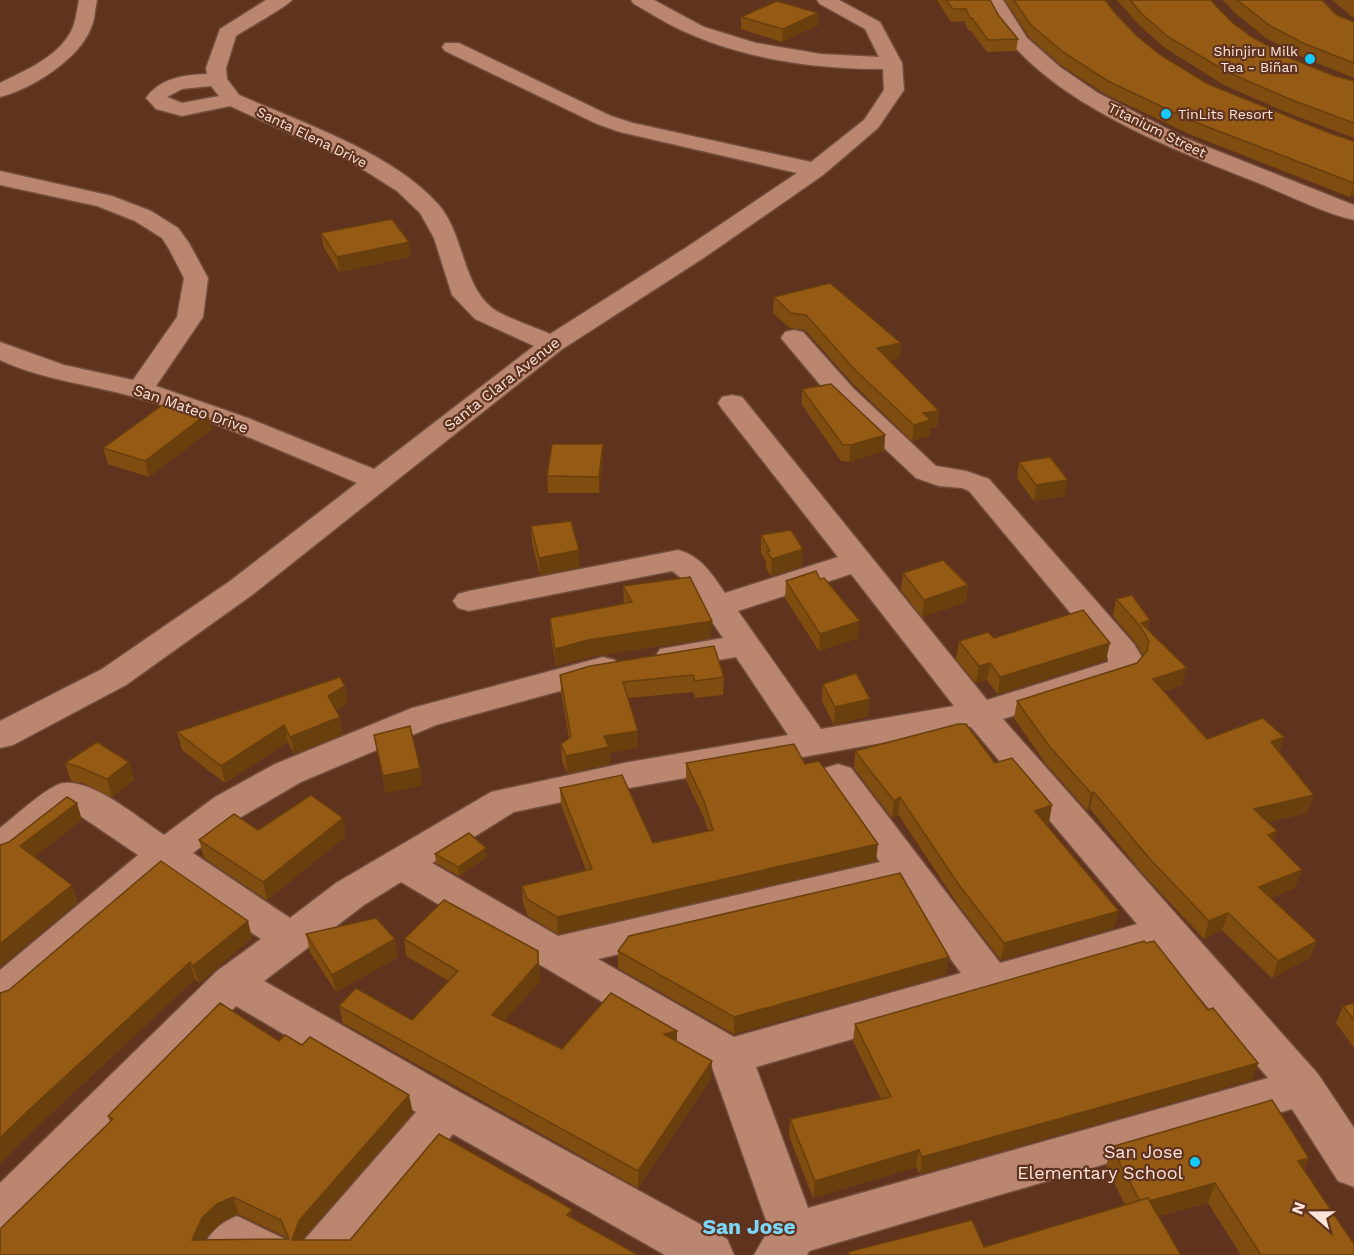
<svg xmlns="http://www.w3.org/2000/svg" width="1354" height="1255" font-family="'Work Sans',sans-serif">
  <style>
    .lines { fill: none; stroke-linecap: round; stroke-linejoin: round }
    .minor-casing { stroke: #734e3d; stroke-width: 3 }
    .minor { fill: #ba8670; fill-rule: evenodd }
    .wall { fill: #804d10; fill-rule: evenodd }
    .shaded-wall { fill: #683f0d }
    .building { fill: #955a13; stroke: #683f0d; stroke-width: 1.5; fill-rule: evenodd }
    .poi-dot { fill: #13cafb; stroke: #60331f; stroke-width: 2 }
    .labels { text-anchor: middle; stroke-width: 4.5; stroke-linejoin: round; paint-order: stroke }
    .far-poi-label { font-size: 14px; fill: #fce4db; stroke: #60331f; text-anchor: end }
    .far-street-label { font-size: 14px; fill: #fce4db; stroke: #60331f }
    .street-label { font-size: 15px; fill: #fce4db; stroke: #60331f }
    .near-poi-label { font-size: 18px; fill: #fce4db; stroke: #60331f; text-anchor: end }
    .near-quarter-label { font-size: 21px; font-weight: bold; fill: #7bd7f9; stroke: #60331f }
  </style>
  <rect width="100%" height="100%" fill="#60331f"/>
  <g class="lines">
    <!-- minor casing -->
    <g class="minor-casing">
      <g id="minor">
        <path d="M79,0H97C95,9 95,19 91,28C79,59 32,89 0,97V83C26,70 61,56 73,27C76,19 77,9 79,0Z"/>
        <path d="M266,0H292C288,6 246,29 236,36L226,68L227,79L239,95C301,122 393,153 438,204C464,233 462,284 492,308C508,319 532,326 550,334L687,247L797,173L620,132L597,124L445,51L442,47L445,43H459L611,116L633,123L811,162L864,120L884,90L883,69C818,69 750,60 690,34C670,26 652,14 634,4L631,0H654L704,27L756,43L821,54L879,57L865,29L820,4L817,0H839L880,22L902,63L904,90L878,128L823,175L705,257L561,350L252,595L126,685L13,745L0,748V721L102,669L230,581L357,483C286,453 215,421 142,399C95,385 45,381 0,360V342L64,365L133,380L177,317L184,278L169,249L162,238L135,221L97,206L0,185V171L112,196L151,211L178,228L189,243L208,278L203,317L156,386L248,418L374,469L534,346L475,319L452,295L434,238L420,213L397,191L348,160L230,106L182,116L156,109L146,98C160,78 183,75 207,74L206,68L220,29ZM211,86L219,96L182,103L167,97L182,89Z"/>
        <path d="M985,0H1003L1027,38L1060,67L1098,93L1185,138L1354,205V220C1321,212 1288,195 1256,182C1176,151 1068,109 1011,43C1000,30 992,15 985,0Z"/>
        <path d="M794,330L803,332L853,388L936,466L966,471L989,479L1134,644L1143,659L1141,667L1131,679L1003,719L1318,1074L1354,1128V1187L1338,1181L1292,1109L809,1251L807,1255H754L769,1229L712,1067L401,882L364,905L264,981L463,1094L727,1239L734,1255H665L453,1134L352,1255H298L305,1239L416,1112L236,1006L17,1229L0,1235V1183L217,971L261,939L166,875L15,1006L0,1011V970L138,855L73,811L14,858L0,862V828C17,815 38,794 57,785C85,772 140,819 164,835L215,797L275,764L412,708L603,657L615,660L620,668L615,676L436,725L301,782L241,817L193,853L290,918L336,883L491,792L629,762L788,735L736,657L672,668L660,665L655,657L660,649L723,638L684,580L672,571L469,611L458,608L453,601L458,594L469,591L678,550C701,556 712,574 725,593L838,557L722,409L718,403L722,397L732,395L742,397L987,700L1108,662V658L969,491L962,488L939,486L916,478L833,400L781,338L785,332ZM851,574L954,706L821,729L738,611ZM971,727L1137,924L1000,963L851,768L838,764L825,768L820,777L880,862L558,936L432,863L514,812L629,788ZM899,888L961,973L734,1037L598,959ZM1159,950L1268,1078L808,1208L756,1067Z"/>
        <path d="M237,1216L285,1239L292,1255H199C208,1235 217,1224 237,1216Z"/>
      </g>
    </g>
    <!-- minor -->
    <use href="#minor" class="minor"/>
  </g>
  <!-- wall -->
  <g class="wall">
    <polygon points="937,0 990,0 999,16 1018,39 1016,51 987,52 971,31 969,31 964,21 951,22"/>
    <polygon points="1005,0 1105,0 1116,14 1137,36 1159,54 1208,84 1332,134 1354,141 1354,195 1350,197 1189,134 1105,94 1061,65 1029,37"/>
    <polygon points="1117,0 1211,0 1217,7 1233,23 1252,37 1292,59 1335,76 1354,81 1354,138 1288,113 1224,85 1165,48 1139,25"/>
    <polygon points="1223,0 1322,0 1337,15 1354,22 1354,78 1300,56 1266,38 1235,13"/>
    <polygon points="1332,0 1354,0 1354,18"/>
    <polygon points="818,13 818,25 782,42 741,29 741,17"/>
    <polygon points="321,233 409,242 410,257 339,272 324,248"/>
    <polygon points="774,297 901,343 899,358 890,360 939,411 937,427 930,428 929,436 912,441 855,386 805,330 790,328 773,313"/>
    <polygon points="802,389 885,435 884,451 849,462 841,461 802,405"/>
    <polygon points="212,429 149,477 108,464 103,448"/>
    <polygon points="603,444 603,461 599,493 548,493 547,476"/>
    <polygon points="1019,462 1065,496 1034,501 1017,478"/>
    <polygon points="531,526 580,567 540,575 532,543"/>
    <polygon points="761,535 802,566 771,576 766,568 766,562 761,552"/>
    <polygon points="903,573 968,585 966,602 922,617 901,590"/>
    <polygon points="786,581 858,638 819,651 785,598"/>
    <polygon points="623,586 711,638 589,657 556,666 551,635 550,618 624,604"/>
    <polygon points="1116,599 1150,620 1148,630 1182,685 1164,691 1207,739 1279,752 1308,813 1268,822 1277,831 1274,841 1295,888 1270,898 1310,958 1272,978 1222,930 1204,939 1144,875 1090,809 1087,810 1046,764 1014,718 1017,701 1137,663 1143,655 1136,643 1113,616"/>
    <polygon points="994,638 1106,660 998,694 987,680 976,683 956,659 959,641"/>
    <polygon points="590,666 724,677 723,695 695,698 693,692 628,698 638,748 609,753 610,764 567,773 562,761 561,744 569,738 561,692 560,675"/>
    <polygon points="823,684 868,716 834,725 822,701"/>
    <polygon points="348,703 336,710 340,717 343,734 294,754 288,742 225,783 182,750 177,732"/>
    <polygon points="374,735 423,785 386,793"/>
    <polygon points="855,751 995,763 1049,823 1046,824 1119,911 1114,928 1001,960 957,903 898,814 892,818 854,768"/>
    <polygon points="129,762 134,780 112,797 83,783 71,781 65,763"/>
    <polygon points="686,763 805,764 876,861 558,934 528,916 523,903 522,886 586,870 561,805 560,788 653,843 708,831 704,818 686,780"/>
    <polygon points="258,830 346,836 267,900 204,858 199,840"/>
    <polygon points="435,854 487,857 459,876 436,863"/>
    <polygon points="306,934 398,957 336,992 310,952"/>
    <polygon points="252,938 199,983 195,979 40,1124 0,1163 0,993"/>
    <polygon points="404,939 538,951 540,981 504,1021 562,1049 677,1041 711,1078 638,1188 343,1023 339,1006 412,1020 449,981 406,956"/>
    <polygon points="618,951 949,957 946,975 734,1034 618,968"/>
    <polygon points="1354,1003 1354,1048 1336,1023 1343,1006"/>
    <polygon points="1208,1010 1258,1063 1252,1080 920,1174 916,1167 813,1198 789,1136 790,1119 881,1099 853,1041 855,1024"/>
    <path d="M279,1041L413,1113L303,1238L302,1240H350L573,1218L638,1255H0L110,1122L108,1116ZM238,1214L286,1237L287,1239L205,1240L208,1235L223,1221Z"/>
    <polygon points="1111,1147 1309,1158 1304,1170 1354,1255 1241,1255 1208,1203 1158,1216 1181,1255 847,1255 848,1252 984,1247 1125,1205 1106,1166"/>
  </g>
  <!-- shaded-wall -->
  <g class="shaded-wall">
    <polygon points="818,13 818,25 782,42 783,29"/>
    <polygon points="1354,183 1353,195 1350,197"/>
    <polygon points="409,242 410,257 339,272 337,257"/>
    <polygon points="901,343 899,358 876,363 877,348"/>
    <polygon points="939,411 937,427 930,428 929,436 912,441 914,425 923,413"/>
    <polygon points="208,413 212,429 149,477 145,461"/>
    <polygon points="885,435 884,451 849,462 851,445"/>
    <polygon points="603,444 603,461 599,493 599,477"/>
    <polygon points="1068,480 1065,496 1034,501 1036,485"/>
    <polygon points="803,549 802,566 771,576 772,559"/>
    <polygon points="579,550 580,567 540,575 539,558"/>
    <polygon points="968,585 966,602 922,617 924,600"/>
    <polygon points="1150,620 1146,636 1141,623"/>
    <polygon points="712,621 711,638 589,657 556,666 555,649 588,640"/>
    <polygon points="860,621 858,638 819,651 820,634"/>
    <polygon points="1110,643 1106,660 998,694 1000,677"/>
    <polygon points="990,663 987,680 976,683 979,666"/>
    <polygon points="1187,668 1182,685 1149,696 1153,679"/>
    <polygon points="345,686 348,703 331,714 328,696"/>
    <polygon points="870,699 868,716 834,725 835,707"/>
    <polygon points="340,717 343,734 294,754 290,737"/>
    <polygon points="284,725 288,742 225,783 221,766"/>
    <polygon points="638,731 638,748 609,753 610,764 567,773 566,756 604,736"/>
    <polygon points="1284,737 1279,754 1271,742"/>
    <polygon points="129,762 134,780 112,797 107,779"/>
    <polygon points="420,768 423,785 386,793 383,776"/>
    <polygon points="1094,792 1090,809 1087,810 1091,793"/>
    <polygon points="1314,795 1308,813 1249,826 1254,809"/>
    <polygon points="900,797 898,814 892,818 894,801"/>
    <polygon points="77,803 82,820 26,864 20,846"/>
    <polygon points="1052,805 1049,823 1032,829 1035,811"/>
    <polygon points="343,818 346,836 267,900 263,882"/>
    <polygon points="1277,831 1271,849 1268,835"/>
    <polygon points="878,844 876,861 558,934 557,917"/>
    <polygon points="486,848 487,857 459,876 458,867"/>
    <polygon points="1302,870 1295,888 1253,904 1259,887"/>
    <polygon points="72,885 78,902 0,967 0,944"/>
    <polygon points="1119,911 1114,928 1001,960 1004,943"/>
    <polygon points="1228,913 1222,930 1204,939 1209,921"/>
    <polygon points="248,921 252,938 199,983 193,966"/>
    <polygon points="395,939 398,957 336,992 332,975"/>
    <polygon points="1317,941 1310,958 1272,978 1278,961"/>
    <polygon points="538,951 540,981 494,1033 492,1015"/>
    <polygon points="949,957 946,975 734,1034 734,1017"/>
    <polygon points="190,962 195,979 40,1124 0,1163 0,1138 32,1107"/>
    <polygon points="677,1031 677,1049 664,1034"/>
    <polygon points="712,1061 711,1078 638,1188 638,1171"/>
    <polygon points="1258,1063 1252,1080 920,1174 922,1157"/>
    <polygon points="409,1095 413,1113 303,1238 297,1255 292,1240 299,1221"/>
    <polygon points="919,1150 916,1167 813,1198 815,1181"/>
    <polygon points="1309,1158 1300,1178 1298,1161"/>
    <polygon points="1215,1183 1208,1203 1134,1222 1141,1203"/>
    <polygon points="233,1197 238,1214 223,1221 208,1235 198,1255 192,1240 202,1218 217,1204"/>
    <polygon points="572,1209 573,1225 567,1215"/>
  </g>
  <!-- building -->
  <g class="building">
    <polygon points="946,0 990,0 999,16 1018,39 988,40 972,18 970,18 966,9 953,9"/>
    <polygon points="1014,0 1105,0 1116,14 1137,36 1159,54 1208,84 1332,134 1354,141 1354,183 1192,121 1108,81 1063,52 1030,24"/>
    <polygon points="1130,0 1211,0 1217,7 1233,23 1252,37 1292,59 1335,76 1354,81 1354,123 1292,100 1227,72 1167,36 1141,13"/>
    <polygon points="1237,0 1322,0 1337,15 1354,22 1354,63 1303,43 1269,25"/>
    <polygon points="777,1 818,13 783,29 741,17"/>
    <polygon points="392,219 409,242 337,257 321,233"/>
    <polygon points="830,283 901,343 877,348 939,411 923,413 931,420 914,425 856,371 806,315 791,313 774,297"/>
    <polygon points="831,384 885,435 851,445 843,445 802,389"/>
    <polygon points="168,401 208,413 145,461 103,448"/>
    <polygon points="552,444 603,444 599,477 547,476"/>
    <polygon points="1050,457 1068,480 1036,485 1019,462"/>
    <polygon points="571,521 579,550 539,558 531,526"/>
    <polygon points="791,530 803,549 772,559 767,552 770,551 761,535"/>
    <polygon points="943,560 968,585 924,600 903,573"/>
    <polygon points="816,571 820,579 824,578 860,621 820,634 786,581"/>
    <polygon points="690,577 712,621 588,640 555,649 550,618 632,602 623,586"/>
    <polygon points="1132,595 1150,620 1141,623 1187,668 1153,679 1207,739 1263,718 1284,737 1271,742 1314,795 1254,809 1277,831 1268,835 1302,870 1259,887 1317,941 1278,961 1228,913 1209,921 1149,858 1094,792 1091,793 1049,746 1017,701 1137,663 1147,651 1149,641 1140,626 1116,599"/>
    <polygon points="1083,610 1110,643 1000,677 990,663 979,666 959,641 988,632 994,638"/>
    <polygon points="714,646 724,677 695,681 693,675 623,682 638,731 604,736 609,747 566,756 561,744 571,737 560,675 590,666"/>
    <polygon points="856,673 870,699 835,707 823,684"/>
    <polygon points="340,677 345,686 328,696 340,717 290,737 284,725 221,766 177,732"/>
    <polygon points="958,724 966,724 995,763 1012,758 1052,805 1035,811 1119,911 1004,943 959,885 900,797 894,801 855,751"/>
    <polygon points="410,726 420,768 383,776 374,735"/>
    <polygon points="97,742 129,762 107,779 77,766 65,763"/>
    <polygon points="794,744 805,764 819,761 878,844 557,917 527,899 522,886 592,869 560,788 622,775 653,843 713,830 704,801 686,763"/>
    <polygon points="311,795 343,818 263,882 199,840 234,814 258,830"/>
    <polygon points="67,797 77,803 20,846 72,885 0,944 0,845 9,842"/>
    <polygon points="469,833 486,848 458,867 435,854"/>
    <polygon points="161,861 248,921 193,966 190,962 32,1107 0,1138 0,993 9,990"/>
    <polygon points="900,873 949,957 734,1017 618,951 629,936"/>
    <polygon points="444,900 538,951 538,963 492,1015 562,1049 611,993 677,1031 664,1034 712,1061 638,1171 339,1006 356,988 412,1020 458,971 404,939"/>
    <polygon points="376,918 395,939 332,975 306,934"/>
    <polygon points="1144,941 1146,943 1154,941 1208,1010 1213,1008 1258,1063 922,1157 919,1150 815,1181 790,1119 891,1097 855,1024"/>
    <path d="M220,1003L279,1041L285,1035L302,1045L310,1037L409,1095L299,1221L292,1240H350L439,1134L572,1209L567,1215L638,1255H0V1229L113,1119L108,1116ZM233,1197L281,1220L289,1239L192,1240L202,1218L217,1204Z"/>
    <polygon points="1354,1003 1354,1020 1343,1006"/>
    <polygon points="1272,1100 1309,1158 1298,1161 1354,1244 1354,1255 1261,1255 1215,1183 1149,1201 1148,1198 1140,1201 1111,1147"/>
    <polygon points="1148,1198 1181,1255 849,1255 848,1252 972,1220 984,1247"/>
  </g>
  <!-- markers -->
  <g class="poi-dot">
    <circle cx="1310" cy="59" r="6"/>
    <circle cx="1166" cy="114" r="6"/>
    <circle cx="1195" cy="1162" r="6"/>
  </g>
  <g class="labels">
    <!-- far-poi labels -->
    <g class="far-poi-label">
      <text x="1298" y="56">Shinjiru Milk<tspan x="1298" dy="16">Tea - Biñan</tspan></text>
      <text x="1178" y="119" text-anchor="start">TinLits Resort</text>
    </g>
    <!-- far-street labels -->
    <g class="far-street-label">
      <text transform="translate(1157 130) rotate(26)" y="5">Titanium Street</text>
      <text transform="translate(312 137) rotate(26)" y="5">Santa Elena Drive</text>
    </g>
    <!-- street labels -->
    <g class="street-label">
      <text transform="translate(502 384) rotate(-38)" y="5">Santa Clara Avenue</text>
      <text transform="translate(191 409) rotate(19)" y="5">San Mateo Drive</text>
    </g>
    <!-- near-poi labels -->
    <g class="near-poi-label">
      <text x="1183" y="1158">San Jose<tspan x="1183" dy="21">Elementary School</tspan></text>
    </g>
    <!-- near-quarter labels -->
    <g class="near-quarter-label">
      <text x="749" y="1234">San Jose</text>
    </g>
  </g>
  <!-- north arrow -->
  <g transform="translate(1312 1213) rotate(290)" stroke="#60331f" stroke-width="4.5" paint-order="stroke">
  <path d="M0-4.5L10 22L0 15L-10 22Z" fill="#fce4db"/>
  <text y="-9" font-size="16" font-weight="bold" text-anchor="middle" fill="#fce4db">N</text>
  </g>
</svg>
